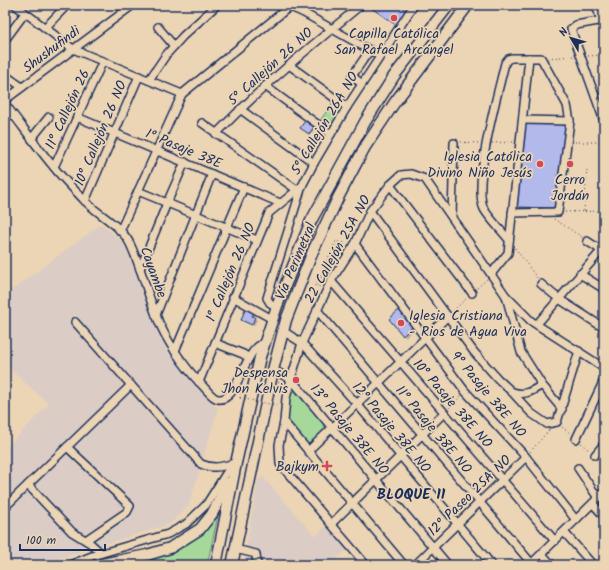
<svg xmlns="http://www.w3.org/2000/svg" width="609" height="570" font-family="Kalam,sans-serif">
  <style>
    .built { fill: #dbcdc5 }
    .green { fill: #a5d89a; stroke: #60847c }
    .shadow { fill: #0003 }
    .building { fill: #b3baeb; stroke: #1b2f5e }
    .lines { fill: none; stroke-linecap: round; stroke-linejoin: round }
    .minor-casing { stroke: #1b2f5e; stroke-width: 10 }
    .highway-casing { stroke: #1b2f5e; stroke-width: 13 }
    .path { stroke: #1b2f5e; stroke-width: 1; stroke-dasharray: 1 3; stroke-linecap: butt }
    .minor { stroke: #ecd5b5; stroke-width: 7 }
    .highway { stroke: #ecd5b5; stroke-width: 10 }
    .path-bridge { stroke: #1b2f5e; stroke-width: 1; stroke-dasharray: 1 3; stroke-linecap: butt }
    .poi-dot { fill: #d1495b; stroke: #ecd5b5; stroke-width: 1.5 }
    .labels { text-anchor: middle; stroke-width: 3.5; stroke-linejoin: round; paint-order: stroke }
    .poi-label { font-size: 14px; fill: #1b2f5e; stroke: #ecd5b5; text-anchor: end }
    .street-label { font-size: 14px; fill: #1b2f5e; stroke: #ecd5b5 }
    .neighbourhood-label { font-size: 15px; font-weight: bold; fill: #1b2f5e; stroke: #ecd5b5 }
  </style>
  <rect width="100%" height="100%" fill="#ecd5b5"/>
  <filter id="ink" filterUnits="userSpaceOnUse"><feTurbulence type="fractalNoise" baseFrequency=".025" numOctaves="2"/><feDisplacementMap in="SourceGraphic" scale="8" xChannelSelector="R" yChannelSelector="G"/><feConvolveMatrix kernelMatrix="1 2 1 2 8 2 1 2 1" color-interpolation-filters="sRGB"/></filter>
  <g filter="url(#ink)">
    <!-- built -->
    <g class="built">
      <polygon points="101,224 124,243 155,319 174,355 218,409 189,505 170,524 63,557 52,565 5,565 5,449 49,404 5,365 5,295"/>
      <polygon points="263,477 315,536 326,526 347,550 336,559 341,565 243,565 258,480"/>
    </g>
    <!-- green -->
    <g class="green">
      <polygon points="334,101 344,108 329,131 319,122"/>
      <polygon points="292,388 329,429 309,448 285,422"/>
      <polygon points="218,516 207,565 123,565 154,559 193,540"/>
    </g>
    <!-- shadow -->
    <g class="shadow">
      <polygon points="305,122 315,129 311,134 302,128"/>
      <polygon points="567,123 557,210 519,208 516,206"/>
      <polygon points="247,309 257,313 254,318 257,320 254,325 245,321"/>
      <polygon points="399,311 414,329 406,337 391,320"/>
    </g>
    <!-- building -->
    <g class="building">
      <polygon points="367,5 400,5 407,11 396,25"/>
      <polygon points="305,121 314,127 309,134 300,128"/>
      <polygon points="524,121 567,122 554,208 515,207"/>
      <polygon points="246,307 255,311 252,316 255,317 252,325 241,320"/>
      <polygon points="399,310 412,327 403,336 389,319"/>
    </g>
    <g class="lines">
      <!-- minor casing -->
      <g class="minor-casing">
        <g id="minor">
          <polyline points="15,5 73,49 182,94"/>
          <polyline points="285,5 302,12 380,56"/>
          <polyline points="596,5 604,30"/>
          <polyline points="302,12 309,5"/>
          <polyline points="604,20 576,25 571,29 604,121"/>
          <polyline points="158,27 174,46"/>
          <polyline points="45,28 67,5"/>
          <polyline points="5,40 25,13"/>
          <polyline points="289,65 347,107"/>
          <polyline points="5,75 22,87"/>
          <polyline points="149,80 166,55 183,36 217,5"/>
          <polyline points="362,84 352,76 370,50"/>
          <polyline points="265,86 331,134"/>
          <polyline points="5,100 133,5"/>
          <path d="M5,104C21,124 36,146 53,166C62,178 74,189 84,200C98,215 123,226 131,246C141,268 147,292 156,315C165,339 184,367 202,385C207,390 212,398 218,399C239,402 243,349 264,343"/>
          <polyline points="240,109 314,163"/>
          <polyline points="77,117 280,203"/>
          <polyline points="523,120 570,121"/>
          <polyline points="202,123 297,190"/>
          <path d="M216,134C261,87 311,46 361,5"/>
          <polyline points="32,138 49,117"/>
          <polyline points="54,167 103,61"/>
          <polyline points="390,185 472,293"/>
          <polyline points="138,191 257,240"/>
          <polyline points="85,201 139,76"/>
          <polyline points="370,211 474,352 498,379 511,391 531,413 547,424 557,422 579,351"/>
          <polyline points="452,217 454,143"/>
          <polyline points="120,231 182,94 289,7"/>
          <path d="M509,240C503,232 488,217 484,209C472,184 498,93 505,63L508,59L512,58H541L567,105L570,121L558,212L512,213"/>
          <polyline points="587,241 604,252"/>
          <polyline points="355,244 465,391 526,457 576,520"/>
          <polyline points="140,269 167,203 185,162"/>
          <polyline points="491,274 508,253 529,58"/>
          <polyline points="580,274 604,289"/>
          <polyline points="331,281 555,541"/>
          <polyline points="541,284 559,299 604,328"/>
          <polyline points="506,296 521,352 542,385 562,409"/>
          <polyline points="233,297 272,319"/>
          <polyline points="277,306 270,303 267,298 302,186 314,163 347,107 414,5"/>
          <polyline points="317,310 532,564"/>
          <polyline points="156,315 212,174"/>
          <path d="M75,322L201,464C216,470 221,466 236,463"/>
          <polyline points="537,324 601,251"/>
          <polyline points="283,331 302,343 357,404 492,565"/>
          <polyline points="215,343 243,354 249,358"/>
          <polyline points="175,351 244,187"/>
          <polyline points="273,370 291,379 448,565"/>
          <polyline points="199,382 269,213 302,186"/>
          <path d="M513,392C525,396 532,391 542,385"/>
          <polyline points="284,422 404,565"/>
          <polyline points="576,439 604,380"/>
          <polyline points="67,447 130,506 127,512 86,540"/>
          <polyline points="308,451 448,316"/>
          <polyline points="595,455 604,444"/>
          <polyline points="578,468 598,498"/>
          <polyline points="28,485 72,532 90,543 101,553"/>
          <polyline points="593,504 604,516"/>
          <polyline points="5,507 131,385"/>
          <polyline points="331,524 444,413"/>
          <polyline points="564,532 593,565"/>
          <polyline points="235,549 256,554 257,565"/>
          <polyline points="542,554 552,565"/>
          <polyline points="70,565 92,556 168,534 186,524 206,505 232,464"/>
          <polyline points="366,565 280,464 279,445 284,422 286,398 291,379 302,343 331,281 355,244 370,211 390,185 401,175 411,174 425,179 506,296 531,321 604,368"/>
          <polyline points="415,565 526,457"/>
          <polyline points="530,565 604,492"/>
        </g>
      </g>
      <!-- highway casing -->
      <g class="highway-casing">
        <g id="highway">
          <polyline points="97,565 147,555 170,548 200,529 212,514 228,483"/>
          <polyline points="216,565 236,463 260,357 277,306 311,221 365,122 394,76 449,5"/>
          <polyline points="232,565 273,370 286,320 313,251 339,196 365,147 395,102 468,5"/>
        </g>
      </g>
      <!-- path -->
      <g class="path">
        <polyline points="588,56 604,55"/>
        <polyline points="548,58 575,56"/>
        <polyline points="461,142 479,143"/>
        <polyline points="575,142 604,142"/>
        <polyline points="492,143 513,142"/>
        <polyline points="584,211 587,169"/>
        <polyline points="565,212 604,211"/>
        <polyline points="554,219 582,237"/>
        <polyline points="515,248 537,278"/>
        <polyline points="315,286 336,241 339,242 317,286 319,287 342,242 345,243 335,263"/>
        <polyline points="477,288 487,279"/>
        <polyline points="453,311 468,297"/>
        <polyline points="279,382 279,387 281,390"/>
        <polyline points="240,398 242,389"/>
        <polyline points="449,408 461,396"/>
        <polyline points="562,427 571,434"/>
        <polyline points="581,443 590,451"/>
        <polyline points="530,452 549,430"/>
        <polyline points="600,460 604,464"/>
      </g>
      <!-- minor -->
      <use href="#minor" class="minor"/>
      <!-- highway -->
      <use href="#highway" class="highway"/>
      <!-- path-bridge -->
      <polyline class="path-bridge" points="240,398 279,406"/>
    </g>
  </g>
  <!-- markers -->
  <g class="poi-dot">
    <circle cx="394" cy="18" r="4"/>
    <circle cx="540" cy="164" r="4"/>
    <circle cx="570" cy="164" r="4"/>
    <circle cx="401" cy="323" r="4"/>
    <circle cx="296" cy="380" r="4"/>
    <path d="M325 460h4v4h4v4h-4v4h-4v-4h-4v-4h4z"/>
  </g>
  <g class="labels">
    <!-- poi labels -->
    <g class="poi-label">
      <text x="394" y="38" text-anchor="middle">Capilla Católica<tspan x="394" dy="16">San Rafael Arcángel</tspan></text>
      <text x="532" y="161">Iglesia Católica<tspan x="532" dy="16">Divino Niño Jesús</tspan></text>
      <text x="570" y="184" text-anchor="middle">Cerro<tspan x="570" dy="16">Jordán</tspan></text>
      <text x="409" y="320" text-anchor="start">Iglesia Cristiana<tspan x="409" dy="16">- Rios de Agua Viva</tspan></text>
      <text x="288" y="377">Despensa<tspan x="288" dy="16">Jhon Kelvis</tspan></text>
      <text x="319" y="471">Bajkym</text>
    </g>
    <!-- street labels -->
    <g class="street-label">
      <text transform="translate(51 49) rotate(-37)" y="5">Shushufindi</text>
      <text transform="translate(270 66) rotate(-42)" y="5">5° Callejón 26 NO</text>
      <text transform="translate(67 109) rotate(-65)" y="5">11° Callejón 26</text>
      <text transform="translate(324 123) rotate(-59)" y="5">5° Callejón 26A NO</text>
      <text transform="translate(100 133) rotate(-67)" y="5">10° Callejón 26 NO</text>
      <text transform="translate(184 148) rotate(23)" y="5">1° Pasaje 38E</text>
      <text transform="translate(337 249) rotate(-61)" y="5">22 Callejón 25A NO</text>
      <text transform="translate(295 261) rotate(-67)" y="5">Vía Perimetral</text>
      <text transform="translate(154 272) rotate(70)" y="5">Cayambe</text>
      <text transform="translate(230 272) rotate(-67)" y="5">1° Callejón 26 NO</text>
      <text transform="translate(489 394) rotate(50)" y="5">9° Pasaje 38E NO</text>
      <text transform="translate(453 403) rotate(49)" y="5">10° Pasaje 38E NO</text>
      <text transform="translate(392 427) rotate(50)" y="5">12° Pasaje 38E NO</text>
      <text transform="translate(350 429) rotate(50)" y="5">13° Pasaje 38E NO</text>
      <text transform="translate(434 429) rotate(50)" y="5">11° Pasaje 38E NO</text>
      <text transform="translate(469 495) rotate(-44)" y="5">12° Paseo 25A NO</text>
    </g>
    <!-- neighbourhood labels -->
    <g class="neighbourhood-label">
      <text x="411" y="499">BLOQUE 11</text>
    </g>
  </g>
  <!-- margin -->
  <rect width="609" height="570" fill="none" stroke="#ecd5b5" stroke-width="20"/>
  <rect x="10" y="10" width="589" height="550" fill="none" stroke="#1b2f5e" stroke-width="1.5" filter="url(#ink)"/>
  <!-- north arrow -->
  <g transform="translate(571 38) rotate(308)" stroke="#ecd5b5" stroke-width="3" paint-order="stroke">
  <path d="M0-3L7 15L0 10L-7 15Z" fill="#1b2f5e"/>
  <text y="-6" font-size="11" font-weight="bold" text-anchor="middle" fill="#1b2f5e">N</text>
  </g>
  <!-- scale -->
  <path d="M20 544v6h85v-6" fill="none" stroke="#1b2f5e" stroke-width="2"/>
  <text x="26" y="544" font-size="12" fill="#1b2f5e" stroke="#ecd5b5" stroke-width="3" paint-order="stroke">100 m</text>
</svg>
